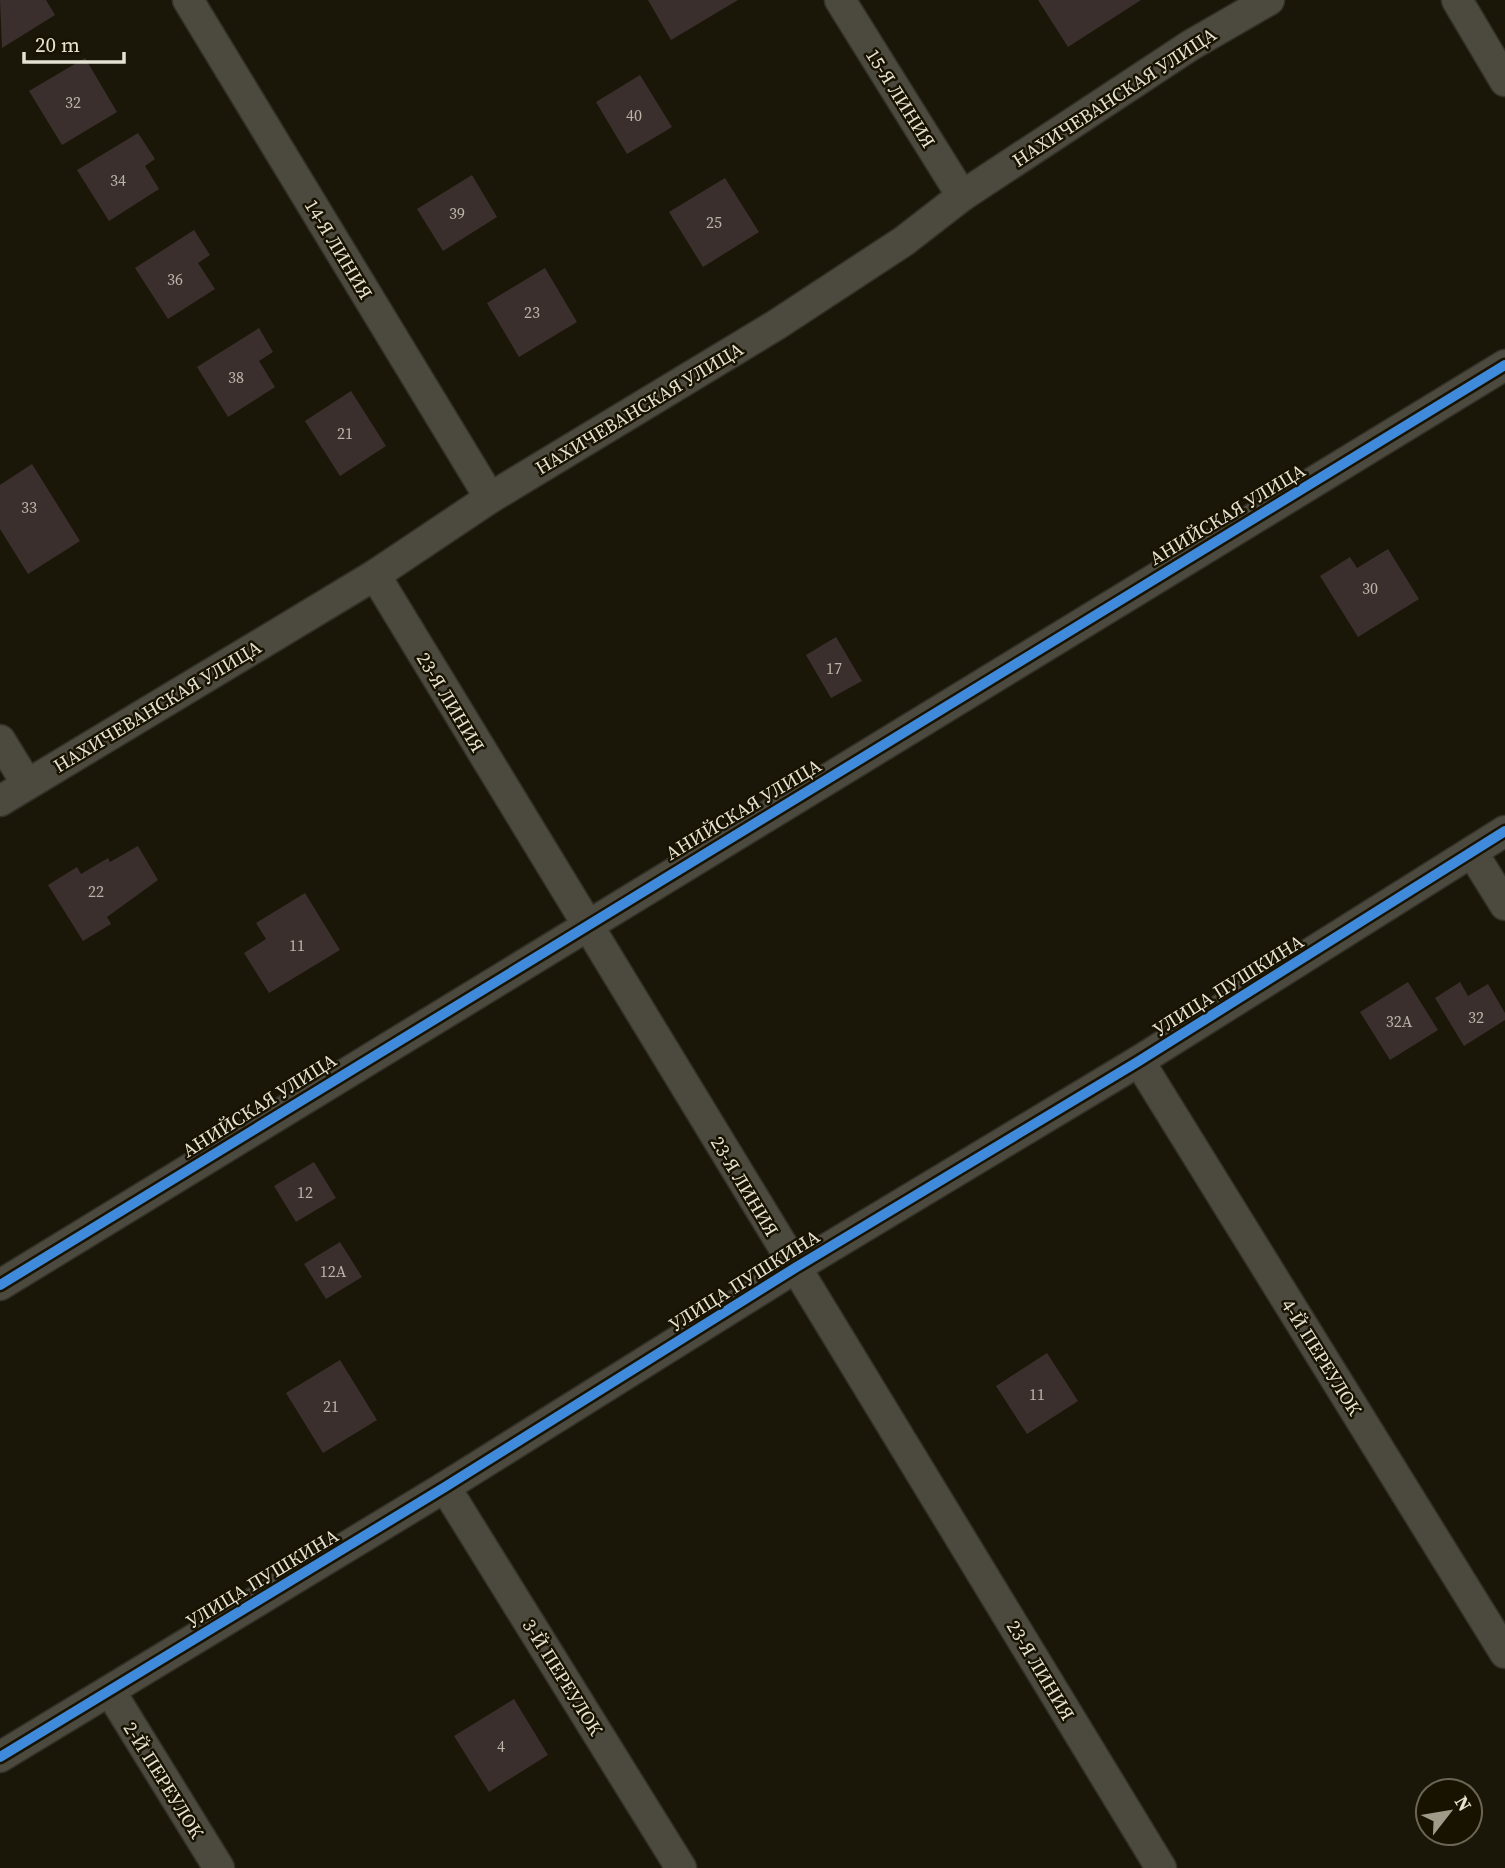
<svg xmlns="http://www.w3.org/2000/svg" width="1505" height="1868" font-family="'Source Serif 4',serif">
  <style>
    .building { fill: #3b2f2d }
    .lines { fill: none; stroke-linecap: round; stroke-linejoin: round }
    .minor-casing { stroke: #323027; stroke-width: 33 }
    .minor { stroke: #4c4a3f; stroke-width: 30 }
    .cycleway-casing { stroke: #181200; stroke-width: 15 }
    .cycleway { stroke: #408adc; stroke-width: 10 }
    .labels { text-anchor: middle; stroke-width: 5; stroke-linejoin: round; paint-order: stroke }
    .number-label { font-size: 16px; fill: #bbb5a9 }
    .street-label { font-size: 19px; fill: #e6e2d2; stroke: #181200 }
  </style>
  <rect width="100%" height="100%" fill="#1a1708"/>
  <!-- building -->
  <g class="building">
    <polygon points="0,0 46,0 55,15 2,48"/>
    <polygon points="648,0 738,0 671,40"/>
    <polygon points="1038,0 1141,0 1068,47"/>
    <polygon points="85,58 117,112 62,145 29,91"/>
    <polygon points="640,75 672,127 627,154 596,102"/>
    <polygon points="138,133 155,159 145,166 159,189 109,221 77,170"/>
    <polygon points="472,175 497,217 443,251 417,209"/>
    <polygon points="725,178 759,232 703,267 669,212"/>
    <polygon points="194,230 210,255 198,263 215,289 168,319 135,268"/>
    <polygon points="545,268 577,322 519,357 487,303"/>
    <polygon points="259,328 273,352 259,361 275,387 228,417 197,367"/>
    <polygon points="351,391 386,446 340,476 305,421"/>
    <polygon points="32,464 80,541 28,574 0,529 0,485"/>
    <polygon points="1388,549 1419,599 1358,637 1320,576 1350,557 1357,568"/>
    <polygon points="836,637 862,681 831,698 806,655"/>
    <polygon points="138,846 158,880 107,917 111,924 83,941 48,885 77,867 81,874 108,858 110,862"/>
    <polygon points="305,893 340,950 269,993 244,953 266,939 256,923"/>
    <polygon points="1408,982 1438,1030 1390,1060 1360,1012"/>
    <polygon points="1460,982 1468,996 1488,984 1505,1013 1505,1020 1464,1046 1435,998"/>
    <polygon points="314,1162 336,1198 296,1222 274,1186"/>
    <polygon points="340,1242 362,1277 326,1299 304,1264"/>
    <polygon points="1047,1353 1078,1401 1027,1434 996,1386"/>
    <polygon points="340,1360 377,1420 323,1453 286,1393"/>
    <polygon points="514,1699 548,1755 489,1792 454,1736"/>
  </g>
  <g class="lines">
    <!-- minor casing -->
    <g class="minor-casing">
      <g id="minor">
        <polyline points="188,0 490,498"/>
        <polyline points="840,0 962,196"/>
        <polyline points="1457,0 1505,81"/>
        <polyline points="375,575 1161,1868"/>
        <polyline points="0,740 27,784"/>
        <polyline points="0,801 375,575 490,498 776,325 904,241 962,196 1191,45 1269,0"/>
        <polyline points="1472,852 1505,905"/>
        <polyline points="1139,1061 1505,1653"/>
        <polyline points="0,1285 1505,365"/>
        <polyline points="445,1487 681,1868"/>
        <polyline points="110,1691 219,1868"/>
        <polyline points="0,1757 445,1487 795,1268 1139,1061 1505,831"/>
      </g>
    </g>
    <!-- minor -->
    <use href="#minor" class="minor"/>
    <!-- cycleway casing -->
    <g class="cycleway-casing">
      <g id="cycleway">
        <polyline points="0,1285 1505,365"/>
        <polyline points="0,1757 445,1487 795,1268 1139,1061 1505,831"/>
      </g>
    </g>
    <!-- cycleway -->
    <use href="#cycleway" class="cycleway"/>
  </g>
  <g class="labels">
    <!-- number labels -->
    <g class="number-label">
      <text x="73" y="108">32</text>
      <text x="634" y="121">40</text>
      <text x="118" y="186">34</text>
      <text x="457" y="219">39</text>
      <text x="714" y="228">25</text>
      <text x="175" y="285">36</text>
      <text x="532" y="318">23</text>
      <text x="236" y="383">38</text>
      <text x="345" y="439">21</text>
      <text x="29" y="513">33</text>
      <text x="1370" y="594">30</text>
      <text x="834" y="674">17</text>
      <text x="96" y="897">22</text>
      <text x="297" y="951">11</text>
      <text x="1476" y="1023">32</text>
      <text x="1399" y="1027">32А</text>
      <text x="305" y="1198">12</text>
      <text x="333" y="1277">12А</text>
      <text x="1037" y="1400">11</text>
      <text x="331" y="1412">21</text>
      <text x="501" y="1752">4</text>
    </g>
    <!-- street labels -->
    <g class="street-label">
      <text transform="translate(1114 97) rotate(-33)" y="7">НАХИЧЕВАНСКАЯ УЛИЦА</text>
      <text transform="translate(901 98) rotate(58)" y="7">15-Я ЛИНИЯ</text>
      <text transform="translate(339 249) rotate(59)" y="7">14-Я ЛИНИЯ</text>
      <text transform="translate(639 408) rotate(-31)" y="7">НАХИЧЕВАНСКАЯ УЛИЦА</text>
      <text transform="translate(1227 514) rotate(-31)" y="7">АНИЙСКАЯ УЛИЦА</text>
      <text transform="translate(451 702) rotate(59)" y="7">23-Я ЛИНИЯ</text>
      <text transform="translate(157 706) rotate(-31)" y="7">НАХИЧЕВАНСКАЯ УЛИЦА</text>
      <text transform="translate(743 809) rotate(-31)" y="7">АНИЙСКАЯ УЛИЦА</text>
      <text transform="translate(1228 985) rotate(-32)" y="7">УЛИЦА ПУШКИНА</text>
      <text transform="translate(259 1105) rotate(-32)" y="7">АНИЙСКАЯ УЛИЦА</text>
      <text transform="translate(745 1186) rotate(59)" y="7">23-Я ЛИНИЯ</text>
      <text transform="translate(744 1280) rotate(-32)" y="7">УЛИЦА ПУШКИНА</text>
      <text transform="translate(1322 1357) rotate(58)" y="7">4-Й ПЕРЕУЛОК</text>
      <text transform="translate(262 1578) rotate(-31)" y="7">УЛИЦА ПУШКИНА</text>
      <text transform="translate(1041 1670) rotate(59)" y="7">23-Я ЛИНИЯ</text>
      <text transform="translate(563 1677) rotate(58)" y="7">3-Й ПЕРЕУЛОК</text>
      <text transform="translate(164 1780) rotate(58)" y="7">2-Й ПЕРЕУЛОК</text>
    </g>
  </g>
  <!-- north arrow -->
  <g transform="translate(1449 1812) rotate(59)"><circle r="33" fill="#181200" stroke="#6a6554" stroke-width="2"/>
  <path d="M0-5L12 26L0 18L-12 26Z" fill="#9f9b8b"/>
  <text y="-10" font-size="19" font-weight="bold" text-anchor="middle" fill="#e6e2d2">N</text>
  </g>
  <!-- scale -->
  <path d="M24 52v10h100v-10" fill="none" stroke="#e6e2d2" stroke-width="3.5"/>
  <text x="35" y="52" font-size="21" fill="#e6e2d2" stroke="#181200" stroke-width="5" paint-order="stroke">20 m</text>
</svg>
